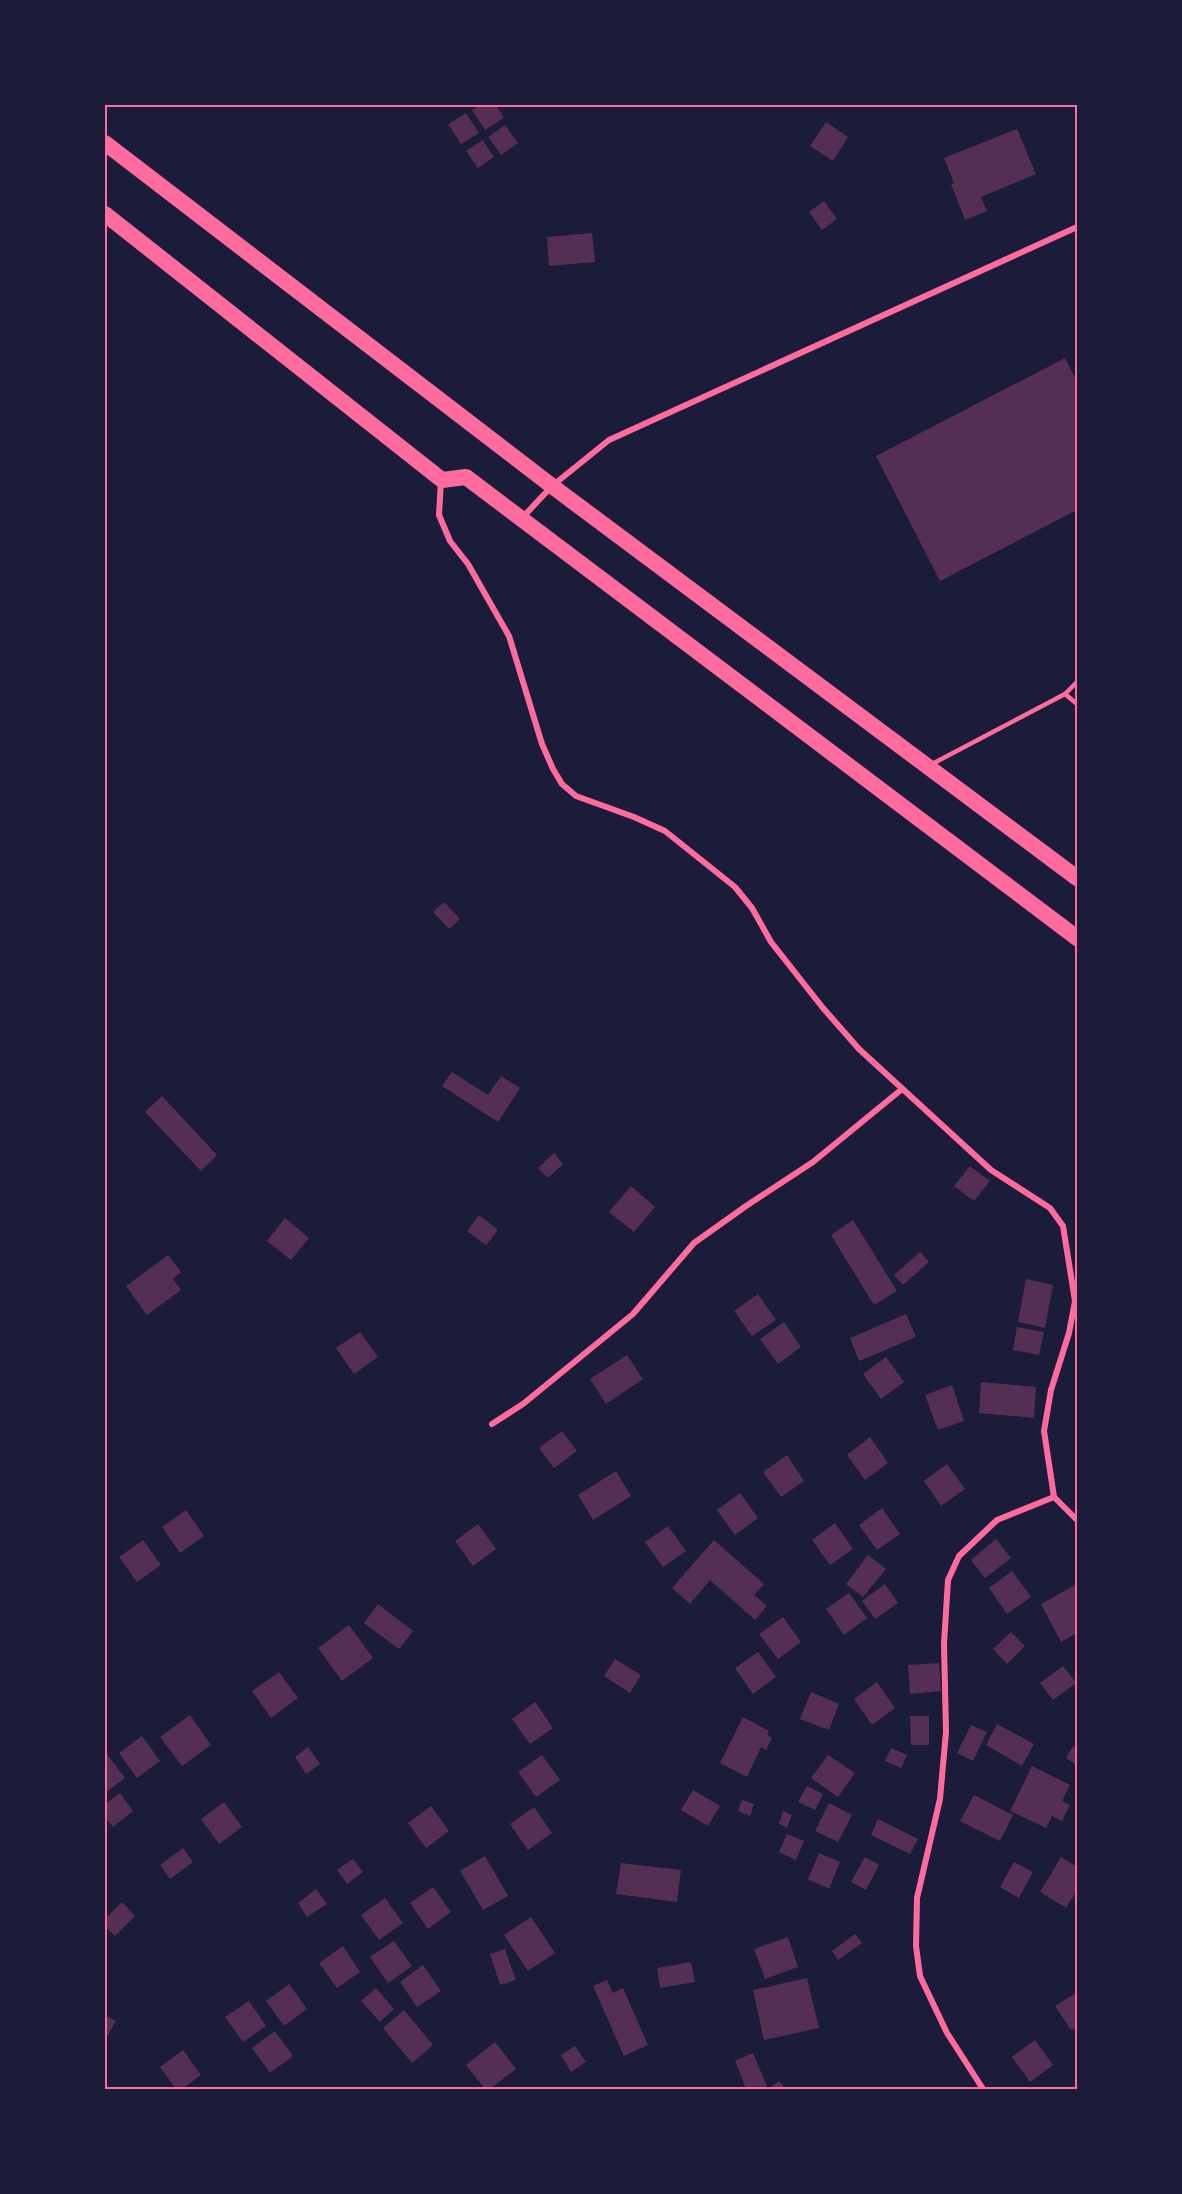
<svg xmlns="http://www.w3.org/2000/svg" width="1182" height="2194" font-family="'Source Sans 3',sans-serif">
  <style>
    .building { fill: #542f53 }
    .lines { fill: none; stroke-linecap: round; stroke-linejoin: round }
    .service { stroke: #ff6b9d; stroke-width: 4.5 }
    .minor { stroke: #ff6b9d; stroke-width: 6 }
    .trunk { stroke: #ff6b9d; stroke-width: 16 }
    .neatline { fill: none; stroke: #ff6b9d; stroke-width: 2 }
  </style>
  <rect width="100%" height="100%" fill="#1b1b3a"/>
  <!-- building -->
  <g class="building">
    <polygon points="480,105 496,105 504,118 485,130 472,110"/>
    <polygon points="466,113 479,133 461,144 448,124"/>
    <polygon points="826,122 848,137 833,161 810,146"/>
    <polygon points="505,125 518,143 501,155 488,137"/>
    <polygon points="1017,129 1036,174 981,197 987,211 965,220 951,184 954,183 944,158"/>
    <polygon points="483,140 494,157 478,168 466,151"/>
    <polygon points="824,201 837,219 822,230 809,212"/>
    <polygon points="592,233 595,262 549,266 547,237"/>
    <polygon points="1065,358 1077,382 1077,510 940,581 876,456"/>
    <polygon points="444,902 460,919 449,929 433,912"/>
    <polygon points="452,1072 488,1095 501,1076 520,1088 498,1122 442,1086"/>
    <polygon points="162,1096 217,1155 201,1171 145,1112"/>
    <polygon points="554,1153 563,1164 548,1178 538,1168"/>
    <polygon points="970,1166 990,1181 974,1201 954,1186"/>
    <polygon points="631,1186 655,1207 634,1232 609,1212"/>
    <polygon points="479,1215 498,1230 486,1245 467,1231"/>
    <polygon points="285,1218 309,1238 291,1260 267,1241"/>
    <polygon points="853,1220 897,1291 874,1305 831,1235"/>
    <polygon points="920,1252 929,1262 903,1285 894,1275"/>
    <polygon points="168,1255 181,1272 173,1279 181,1290 147,1315 126,1286"/>
    <polygon points="1026,1279 1053,1285 1045,1328 1018,1322"/>
    <polygon points="758,1294 776,1320 752,1336 734,1311"/>
    <polygon points="906,1314 916,1337 859,1361 850,1338"/>
    <polygon points="784,1322 801,1347 778,1364 760,1339"/>
    <polygon points="1017,1327 1044,1332 1039,1355 1013,1350"/>
    <polygon points="360,1332 378,1357 354,1374 336,1348"/>
    <polygon points="627,1355 643,1379 606,1404 590,1379"/>
    <polygon points="886,1357 904,1382 881,1399 863,1374"/>
    <polygon points="981,1382 1036,1387 1034,1418 979,1413"/>
    <polygon points="952,1385 964,1421 938,1430 925,1395"/>
    <polygon points="562,1431 577,1451 554,1468 539,1448"/>
    <polygon points="870,1437 888,1463 865,1480 847,1455"/>
    <polygon points="787,1455 804,1481 781,1497 763,1472"/>
    <polygon points="947,1464 965,1489 941,1506 924,1481"/>
    <polygon points="616,1471 631,1496 593,1520 578,1495"/>
    <polygon points="740,1493 758,1518 735,1535 717,1510"/>
    <polygon points="882,1508 900,1534 877,1550 859,1525"/>
    <polygon points="186,1510 204,1536 180,1553 162,1527"/>
    <polygon points="835,1523 853,1549 830,1565 812,1540"/>
    <polygon points="478,1524 496,1549 473,1566 455,1541"/>
    <polygon points="668,1526 686,1551 663,1567 645,1542"/>
    <polygon points="996,1539 1011,1558 985,1578 971,1560"/>
    <polygon points="143,1540 161,1565 137,1582 119,1557"/>
    <polygon points="714,1540 764,1584 754,1595 767,1606 755,1620 710,1580 690,1604 672,1588"/>
    <polygon points="868,1555 886,1569 863,1597 846,1584"/>
    <polygon points="1012,1571 1031,1597 1007,1614 989,1588"/>
    <polygon points="885,1584 898,1603 875,1619 862,1601"/>
    <polygon points="1077,1584 1077,1633 1061,1642 1041,1604"/>
    <polygon points="849,1593 867,1618 844,1635 826,1609"/>
    <polygon points="378,1604 413,1631 399,1649 364,1623"/>
    <polygon points="783,1617 801,1642 778,1659 759,1634"/>
    <polygon points="349,1625 373,1658 342,1681 318,1648"/>
    <polygon points="1011,1632 1025,1646 1007,1664 993,1649"/>
    <polygon points="758,1652 776,1677 753,1694 735,1668"/>
    <polygon points="615,1659 641,1675 630,1693 604,1676"/>
    <polygon points="939,1663 941,1691 910,1694 908,1665"/>
    <polygon points="1063,1666 1076,1683 1053,1700 1040,1683"/>
    <polygon points="279,1672 298,1698 271,1718 252,1691"/>
    <polygon points="877,1682 895,1708 872,1725 854,1699"/>
    <polygon points="811,1692 839,1704 829,1730 800,1719"/>
    <polygon points="535,1702 553,1728 530,1744 512,1719"/>
    <polygon points="190,1715 211,1745 182,1766 160,1737"/>
    <polygon points="910,1716 929,1716 929,1745 911,1745"/>
    <polygon points="743,1717 769,1731 767,1735 772,1738 766,1750 761,1747 747,1777 720,1763"/>
    <polygon points="997,1724 1034,1744 1022,1766 986,1745"/>
    <polygon points="971,1725 987,1732 973,1761 957,1753"/>
    <polygon points="142,1736 160,1761 137,1778 119,1753"/>
    <polygon points="1073,1746 1077,1749 1077,1765 1066,1758"/>
    <polygon points="308,1747 320,1764 306,1774 295,1757"/>
    <polygon points="891,1748 907,1755 901,1768 885,1761"/>
    <polygon points="105,1752 125,1778 105,1793"/>
    <polygon points="542,1755 560,1780 536,1797 518,1772"/>
    <polygon points="828,1755 855,1773 838,1797 811,1778"/>
    <polygon points="1032,1766 1070,1785 1062,1801 1070,1805 1062,1821 1052,1816 1046,1828 1010,1811"/>
    <polygon points="807,1786 823,1794 815,1810 798,1802"/>
    <polygon points="693,1790 720,1806 708,1826 681,1810"/>
    <polygon points="120,1793 133,1811 113,1827 105,1817 105,1804"/>
    <polygon points="974,1795 1013,1815 1000,1841 960,1821"/>
    <polygon points="742,1800 754,1804 750,1816 738,1811"/>
    <polygon points="224,1802 242,1827 219,1844 201,1819"/>
    <polygon points="829,1803 852,1815 838,1842 815,1831"/>
    <polygon points="431,1806 449,1831 426,1848 408,1823"/>
    <polygon points="534,1807 552,1833 528,1850 510,1824"/>
    <polygon points="783,1811 792,1815 787,1828 779,1824"/>
    <polygon points="878,1819 918,1839 910,1854 871,1835"/>
    <polygon points="787,1834 804,1841 796,1860 779,1852"/>
    <polygon points="183,1848 193,1862 170,1879 160,1865"/>
    <polygon points="819,1853 840,1862 829,1889 808,1879"/>
    <polygon points="485,1856 508,1896 483,1910 460,1871"/>
    <polygon points="865,1857 879,1865 866,1890 851,1882"/>
    <polygon points="1061,1857 1077,1867 1077,1890 1066,1908 1040,1892"/>
    <polygon points="353,1859 363,1872 347,1884 337,1870"/>
    <polygon points="1014,1862 1033,1872 1019,1898 1000,1887"/>
    <polygon points="621,1863 681,1870 677,1902 616,1894"/>
    <polygon points="433,1887 451,1912 428,1929 410,1903"/>
    <polygon points="316,1889 327,1904 307,1917 298,1903"/>
    <polygon points="385,1898 403,1923 379,1940 361,1915"/>
    <polygon points="122,1902 135,1916 115,1936 105,1927 105,1919"/>
    <polygon points="531,1917 555,1953 528,1971 504,1935"/>
    <polygon points="855,1934 862,1943 838,1960 832,1951"/>
    <polygon points="788,1937 798,1967 765,1979 754,1949"/>
    <polygon points="394,1941 412,1966 388,1983 370,1957"/>
    <polygon points="343,1946 360,1972 337,1988 319,1963"/>
    <polygon points="505,1949 516,1980 500,1985 490,1954"/>
    <polygon points="691,1962 695,1982 660,1988 657,1968"/>
    <polygon points="423,1965 441,1991 417,2007 400,1982"/>
    <polygon points="807,1978 819,2028 764,2040 753,1990"/>
    <polygon points="607,1980 613,1993 623,1988 648,2045 624,2056 593,1986"/>
    <polygon points="289,1984 307,2009 284,2026 266,2001"/>
    <polygon points="376,1988 394,2009 380,2022 361,2001"/>
    <polygon points="1074,1994 1077,1998 1077,2027 1071,2030 1055,2006"/>
    <polygon points="249,2001 266,2026 243,2042 225,2017"/>
    <polygon points="404,2010 433,2045 412,2063 383,2028"/>
    <polygon points="105,2015 116,2021 105,2040"/>
    <polygon points="275,2031 293,2056 270,2073 252,2048"/>
    <polygon points="1035,2040 1053,2065 1030,2082 1012,2057"/>
    <polygon points="495,2042 516,2069 490,2089 485,2089 466,2065"/>
    <polygon points="575,2046 586,2062 571,2072 561,2055"/>
    <polygon points="183,2050 201,2075 182,2089 176,2089 160,2067"/>
    <polygon points="753,2053 767,2086 761,2089 746,2089 735,2061"/>
    <polygon points="779,2081 786,2089 769,2089"/>
  </g>
  <g class="lines">
    <!-- service -->
    <g class="service">
      <polyline points="1065,694 1077,682"/>
      <polyline points="932,764 1065,694 1077,704"/>
    </g>
    <!-- minor -->
    <g class="minor">
      <polyline points="441,480 439,515 450,541 468,564 509,636 542,744 553,769 562,784 576,796 634,817 665,831 735,887 752,908 771,942 823,1008 859,1049 991,1170 1050,1208 1063,1226 1075,1301 1069,1333 1051,1390 1044,1431 1054,1497 1077,1520"/>
      <polyline points="523,517 552,486 609,440 1077,227"/>
      <polyline points="492,1424 523,1404 633,1314 694,1243 746,1206 813,1162 902,1089"/>
      <polyline points="983,2089 947,2033 920,1976 916,1946 917,1898 940,1799 946,1732 944,1644 948,1580 959,1556 997,1520 1054,1497"/>
    </g>
    <!-- trunk -->
    <g class="trunk">
      <polyline points="105,143 552,486 1077,878"/>
      <polyline points="105,214 442,480 466,477 1077,938"/>
    </g>
  </g>
  <!-- border -->
  <rect width="1182" height="2194" fill="none" stroke="#1b1b3a" stroke-width="213"/>
  <rect x="106" y="106" width="970" height="1982" class="neatline"/>
</svg>
